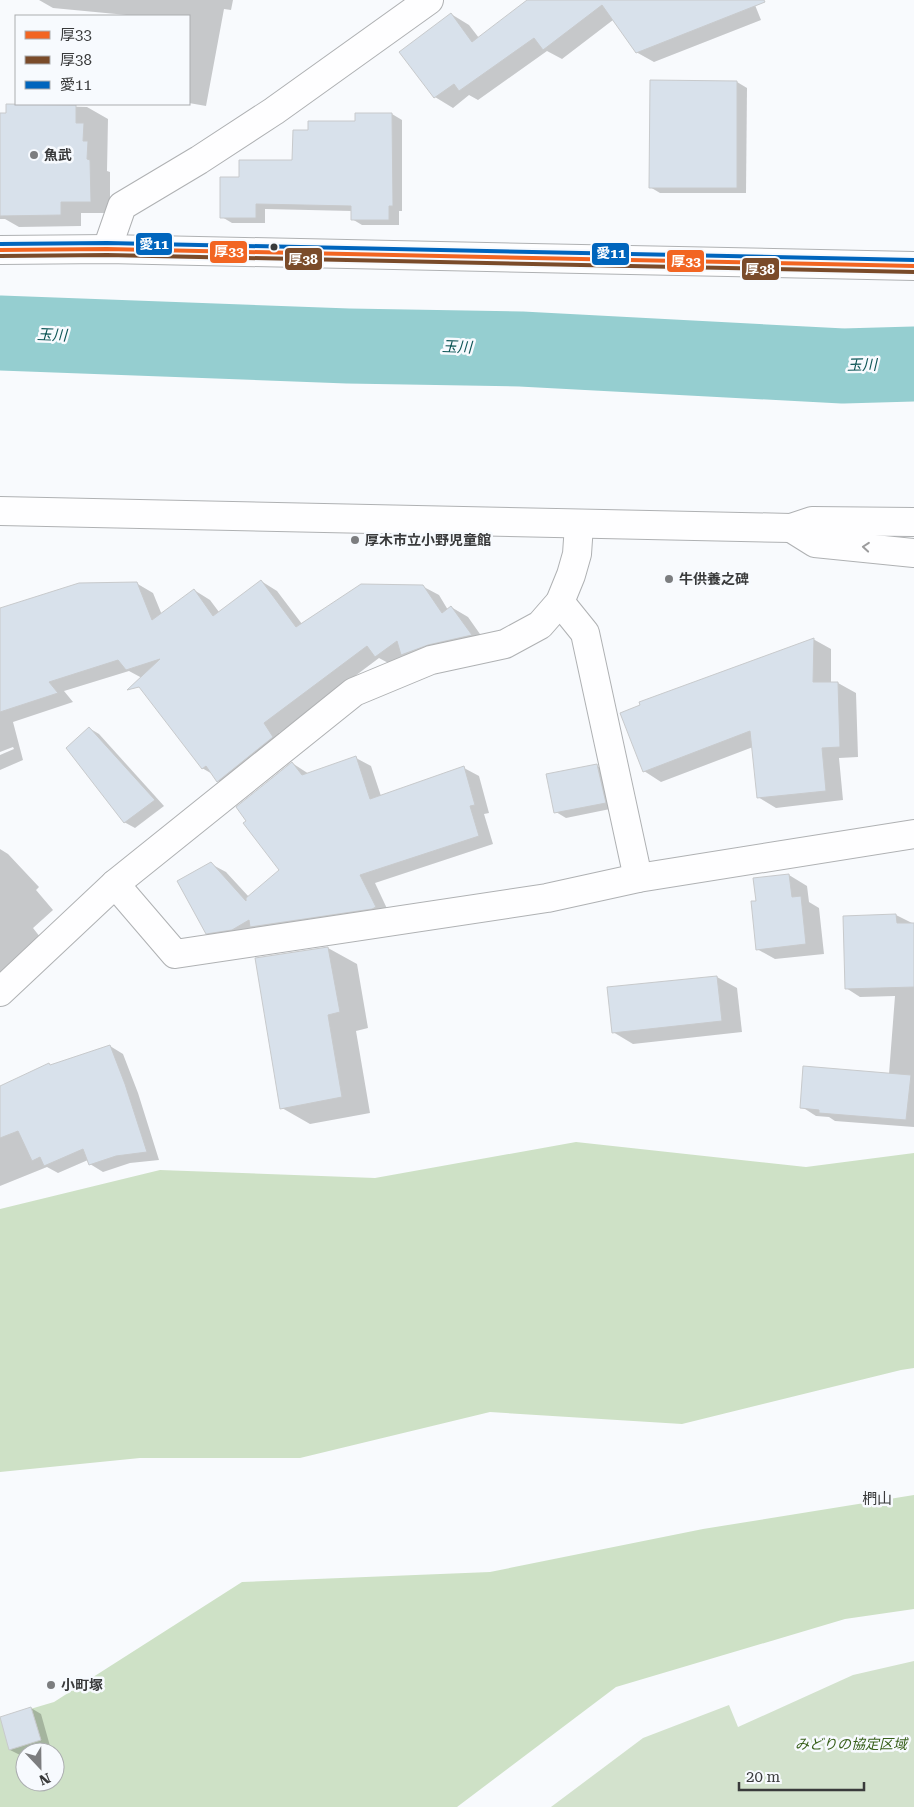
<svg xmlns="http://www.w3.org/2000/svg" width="914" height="1807" font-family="'Roboto Serif','Noto Sans JP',serif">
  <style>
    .green { fill: #d3e2cd }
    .forest { fill: #cee1c6; fill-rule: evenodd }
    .shadow { fill: #0003 }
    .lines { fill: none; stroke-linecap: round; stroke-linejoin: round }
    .river { stroke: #95ced0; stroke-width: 75 }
    .building { fill: #d8e1eb; stroke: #c8cacc }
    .minor-casing { stroke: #afb1b3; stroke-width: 30 }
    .tertiary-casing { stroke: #afb1b3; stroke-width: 30 }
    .minor { stroke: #fefeff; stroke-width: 28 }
    .tertiary { stroke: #fefeff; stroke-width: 28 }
    .bus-1-casing { stroke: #f7fafe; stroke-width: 8 }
    .bus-2-casing { stroke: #f7fafe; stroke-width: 8 }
    .bus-3-casing { stroke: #f7fafe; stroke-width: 8 }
    .bus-1 { stroke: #f26522; stroke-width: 4 }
    .bus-2 { stroke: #7a4b2a; stroke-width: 4 }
    .bus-3 { stroke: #0065bd; stroke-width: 4 }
    .oneway { stroke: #9c9c9d }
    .poi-dot { fill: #7c7d7f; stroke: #f7fafe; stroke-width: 2 }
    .bus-dot { fill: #393a3b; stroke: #f7fafe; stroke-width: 2 }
    .labels { text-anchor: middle; stroke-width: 5; stroke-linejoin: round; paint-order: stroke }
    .poi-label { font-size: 14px; font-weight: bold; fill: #393a3b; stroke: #f7fafe; text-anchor: start }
    .park-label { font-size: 14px; font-style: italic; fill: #375f19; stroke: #f7fafe }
    .water-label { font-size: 15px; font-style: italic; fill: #0d5556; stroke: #f7fafe }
    .neighbourhood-label { font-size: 15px; fill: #393a3b; stroke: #f7fafe }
    .line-badge { stroke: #f7fafe; stroke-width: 2 }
    .badge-label { font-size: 14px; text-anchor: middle; font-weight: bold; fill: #fff }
  </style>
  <rect width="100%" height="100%" fill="#f8fafd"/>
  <!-- green -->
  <polygon class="green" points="914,1661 914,1807 551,1807 643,1738 729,1705 738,1727 853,1675"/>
  <!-- forest -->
  <g class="forest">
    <polygon points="576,1142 806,1167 914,1153 914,1368 901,1370 682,1424 490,1412 300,1458 140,1458 0,1472 0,1209 160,1170 375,1178"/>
    <path d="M914,1495V1609L845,1619L616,1687L457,1807H0V1718L54,1702L242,1582L490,1572L703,1529ZM25,1752H55V1782H25Z"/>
  </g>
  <!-- shadow -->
  <g class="shadow">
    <polygon points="39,0 233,0 231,10 224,9 206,106 189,103 189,16 137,16 53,8"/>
    <polygon points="529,0 753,0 761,20 654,62 636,52 613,20 562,59 547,51 478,100 469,95 453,108 435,97 451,14 469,25 479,38"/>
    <polygon points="651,81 737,82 747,88 746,193 660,193 650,187"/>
    <polygon points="8,105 87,107 108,119 107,171 110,172 110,213 81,213 81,226 19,227 5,219 0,219 0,114 8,114"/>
    <polygon points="392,114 402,120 402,211 399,211 399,225 362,225 352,219 352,211 265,209 265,223 232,223 222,217 240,178 293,161 309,132"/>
    <polygon points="261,581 277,591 302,624 422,586 439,595 448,610 451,607 468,617 487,644 392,665 379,658 279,733 289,746 234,790 218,781 214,775 202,768 142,678 129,671 64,691 73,702 13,722 23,760 0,770 0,755 14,749 13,747 0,752 0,609 136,583 153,593 162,615 194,590 210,600 219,612"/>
    <polygon points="813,639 831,649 831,683 838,683 856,693 858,757 839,758 843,800 776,808 758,797 753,747 661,782 644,771"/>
    <polygon points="89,728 99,734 164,806 135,828 124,822"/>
    <polygon points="356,758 371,766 381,796 464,768 479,776 489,813 484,814 493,844 375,883 390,915 222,942 207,933 211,864 226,872 249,897 281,871 292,763 309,774"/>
    <polygon points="597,766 607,771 615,808 566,818 556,812"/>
    <polygon points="0,849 8,854 39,887 36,890 53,910 33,928 51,951 0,1001"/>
    <polygon points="789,875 807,886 809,902 819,908 824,954 775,959 757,949 758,902 754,879"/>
    <polygon points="896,915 914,924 914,1127 835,1121 829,1117 816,1116 802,1107 889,1074 895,996 860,997 846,988"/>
    <polygon points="328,948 357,964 368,1028 356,1031 370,1113 310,1124 282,1108"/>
    <polygon points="717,977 737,988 742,1032 633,1044 613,1032 609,988"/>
    <polygon points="110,1046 123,1054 138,1093 159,1160 130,1163 103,1172 90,1164 88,1160 58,1173 47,1167 0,1186 0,1087 52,1066"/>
    <polygon points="31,1708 41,1714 50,1746 30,1752 25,1752 25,1754 20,1755 10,1750"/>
  </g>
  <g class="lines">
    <!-- river -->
    <polyline class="river" points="0,333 348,346 521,349 843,366 914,364"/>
  </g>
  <!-- building -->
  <g class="building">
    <polygon points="527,0 764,0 765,2 636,53 602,5 543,50 534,38 459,91 454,84 434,98 399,52 451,13 472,42"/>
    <polygon points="650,80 737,81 737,188 649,188"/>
    <polygon points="6,104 76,105 76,123 84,123 83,141 88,141 87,159 90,160 91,202 61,202 61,215 0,216 0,113 6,113"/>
    <polygon points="355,113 392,113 393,206 389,206 389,220 351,220 351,206 256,204 256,218 220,218 220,177 239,177 239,160 292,160 293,130 308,130 308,121 355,121"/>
    <polygon points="261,580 296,627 361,584 423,585 442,613 451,606 472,635 428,645 401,655 397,641 375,657 367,646 264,723 273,737 217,782 206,766 202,769 139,687 127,690 160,659 126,670 118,660 49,682 58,693 0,712 0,608 79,583 137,582 152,620 194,589 213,616"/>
    <polygon points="814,638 813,682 838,682 840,747 822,748 826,791 757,798 750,731 643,772 620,713 640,705 639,702"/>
    <polygon points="89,727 155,800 124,823 66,748"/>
    <polygon points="356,756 370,799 464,766 475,805 470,806 479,836 360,875 376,907 372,909 250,927 249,920 232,930 206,934 177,881 211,862 246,901 246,898 279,870 243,823 246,821 236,807 292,762 302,775"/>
    <polygon points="597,764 606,803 554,813 546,774"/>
    <polygon points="789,874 792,897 801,896 806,944 756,950 751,901 756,901 753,878"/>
    <polygon points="896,914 897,923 914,923 914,987 845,989 843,916"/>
    <polygon points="328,947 340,1012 328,1015 342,1097 280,1109 255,958"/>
    <polygon points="717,976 722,1021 612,1033 607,987"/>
    <polygon points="110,1045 125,1084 147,1152 116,1156 89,1165 83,1149 44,1166 40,1157 32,1161 18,1131 0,1138 0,1086 49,1063 50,1065"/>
    <polygon points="803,1066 911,1075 906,1120 819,1113 819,1110 800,1108"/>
    <polygon points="31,1707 41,1740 9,1750 0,1717"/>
  </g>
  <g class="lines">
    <!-- minor casing -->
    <g class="minor-casing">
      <g id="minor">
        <polyline points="107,249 122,206 199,160 274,111 429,0"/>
        <polyline points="560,602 585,633 638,878"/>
        <polyline points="115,884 175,954 547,898 638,878 914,834"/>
        <polyline points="0,992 115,884 354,692 431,660 505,644 540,625 560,602 571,575 577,554 579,525"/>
      </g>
    </g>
    <!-- tertiary casing -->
    <g class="tertiary-casing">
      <g id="tertiary">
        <polyline points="0,250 107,249 914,266"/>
        <polyline points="0,511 791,528 812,521 914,522"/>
        <polyline points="791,528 815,543 914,553"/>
      </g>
    </g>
    <!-- minor -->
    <use href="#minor" class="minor"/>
    <!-- tertiary -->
    <use href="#tertiary" class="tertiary"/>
    <!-- bus-1 casing -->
    <g class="bus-1-casing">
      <polyline id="bus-1" points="0,250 107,249 914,266"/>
    </g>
    <!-- bus-2 casing -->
    <g class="bus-2-casing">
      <polyline id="bus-2" points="0,256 107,255 914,272"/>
    </g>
    <!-- bus-3 casing -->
    <g class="bus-3-casing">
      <polyline id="bus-3" points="0,244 107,243 914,260"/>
    </g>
    <!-- bus-1 -->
    <use href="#bus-1" class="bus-1"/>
    <!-- bus-2 -->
    <use href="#bus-2" class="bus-2"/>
    <!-- bus-3 -->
    <use href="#bus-3" class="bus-3"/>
  </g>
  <!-- one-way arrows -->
  <defs><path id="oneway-chevron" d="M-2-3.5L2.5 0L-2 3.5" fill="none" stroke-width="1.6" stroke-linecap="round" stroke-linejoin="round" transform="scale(1.25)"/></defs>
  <use class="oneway" href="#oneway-chevron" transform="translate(866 547) rotate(-175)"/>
  <!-- markers -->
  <g class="poi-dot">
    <circle cx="34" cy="155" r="5"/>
    <circle cx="355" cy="540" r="5"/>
    <circle cx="669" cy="579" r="5"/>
    <circle cx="51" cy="1685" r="5"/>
  </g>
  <circle class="bus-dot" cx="274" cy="247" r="4.5"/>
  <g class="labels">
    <!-- poi labels -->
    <g class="poi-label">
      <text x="44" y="160">魚武</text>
      <text x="365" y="545">厚木市立小野児童館</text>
      <text x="679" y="584">牛供養之碑</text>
      <text x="61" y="1690">小町塚</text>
    </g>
    <!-- park labels -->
    <g class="park-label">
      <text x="851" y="1749">みどりの協定区域</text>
    </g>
    <!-- water labels -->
    <g class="water-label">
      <text transform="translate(52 335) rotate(2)" y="5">玉川</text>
      <text transform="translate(457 347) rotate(2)" y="5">玉川</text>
      <text transform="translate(862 365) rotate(-1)" y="5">玉川</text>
    </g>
    <!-- neighbourhood labels -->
    <g class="neighbourhood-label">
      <text x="877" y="1504">椚山</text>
    </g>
  </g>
  <g class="line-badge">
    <rect x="135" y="232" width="38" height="24" rx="5" fill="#0065bd"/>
    <rect x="209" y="240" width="39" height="24" rx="5" fill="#f26522"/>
    <rect x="591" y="242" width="39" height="24" rx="5" fill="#0065bd"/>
    <rect x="284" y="247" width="39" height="24" rx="5" fill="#7a4b2a"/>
    <rect x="666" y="249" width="39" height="24" rx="5" fill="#f26522"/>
    <rect x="741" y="257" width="39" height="24" rx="5" fill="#7a4b2a"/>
  </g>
  <g class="badge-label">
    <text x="154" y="249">愛11</text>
    <text x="229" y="256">厚33</text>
    <text x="611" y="258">愛11</text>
    <text x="303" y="264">厚38</text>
    <text x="686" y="266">厚33</text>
    <text x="760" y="274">厚38</text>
  </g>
  <!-- legend -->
  <rect x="15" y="15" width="175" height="90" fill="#f7fafe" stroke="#abadb0"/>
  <rect x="25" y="31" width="25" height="8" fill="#f26522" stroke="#abadb0"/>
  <text x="60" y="40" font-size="15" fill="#393a3b">厚33</text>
  <rect x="25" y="56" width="25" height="8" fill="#7a4b2a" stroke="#abadb0"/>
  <text x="60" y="65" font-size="15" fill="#393a3b">厚38</text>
  <rect x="25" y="81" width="25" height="8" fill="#0065bd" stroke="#abadb0"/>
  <text x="60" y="90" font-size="15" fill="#393a3b">愛11</text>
  <!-- north arrow -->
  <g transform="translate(40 1767) rotate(158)"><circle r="24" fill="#f7fafe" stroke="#abadb0"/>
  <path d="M0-4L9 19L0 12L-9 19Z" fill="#7c7d7f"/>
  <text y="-8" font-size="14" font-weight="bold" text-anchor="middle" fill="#393a3b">N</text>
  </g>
  <!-- scale -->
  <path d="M739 1782v8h125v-8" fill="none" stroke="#393a3b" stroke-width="2.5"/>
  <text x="746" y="1782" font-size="15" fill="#393a3b" stroke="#f7fafe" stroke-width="4" paint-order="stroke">20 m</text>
</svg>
